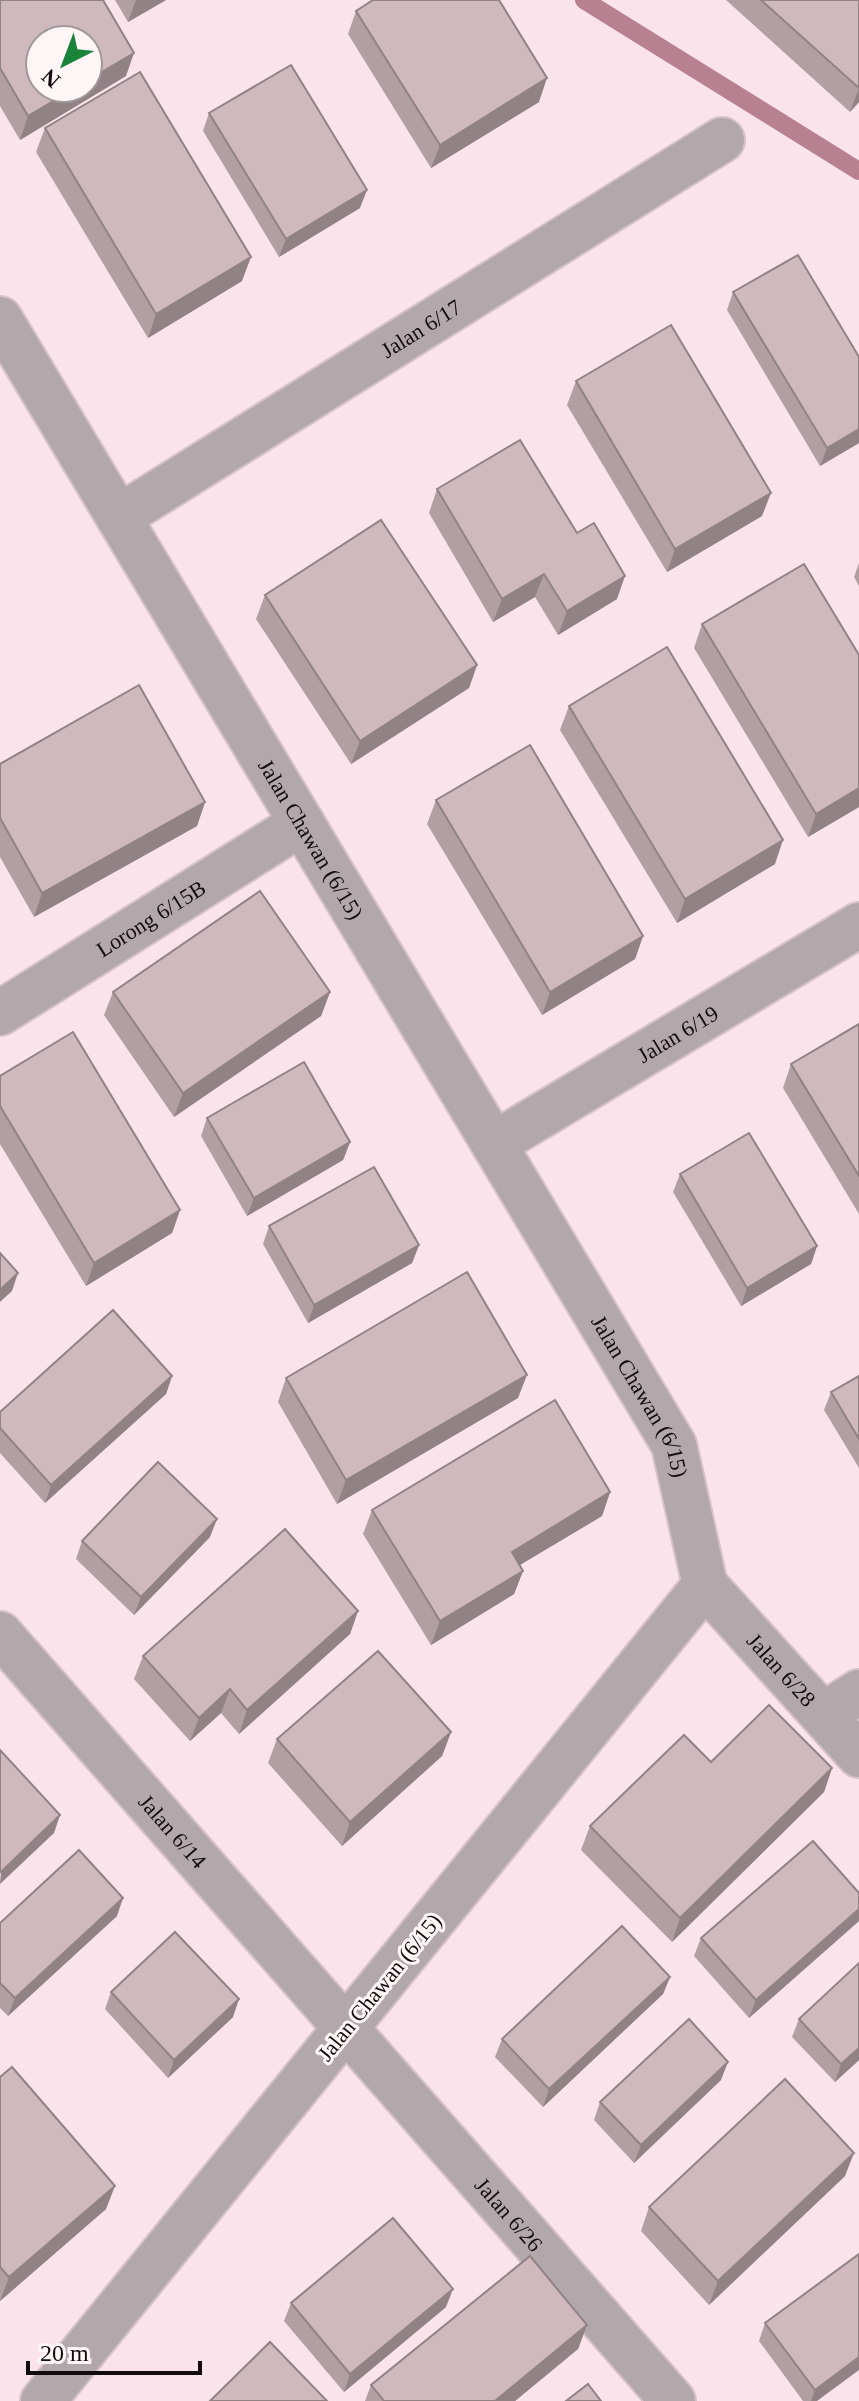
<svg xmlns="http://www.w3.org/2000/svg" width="859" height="2401" font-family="Georgia,serif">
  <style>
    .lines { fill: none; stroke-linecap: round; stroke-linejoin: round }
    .stream { stroke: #b78192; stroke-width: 18 }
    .minor-casing { stroke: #d5c1c7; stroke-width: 48 }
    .minor { stroke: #b2a8ab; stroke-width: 44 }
    .wall { fill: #b29fa4 }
    .shaded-wall { fill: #918286 }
    .building { fill: #cfb9bf; stroke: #918286; stroke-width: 2 }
    .labels { text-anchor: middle; stroke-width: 6; stroke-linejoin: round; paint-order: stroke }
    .street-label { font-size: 22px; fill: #130c0e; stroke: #fef5f7 }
  </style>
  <rect width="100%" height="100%" fill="#fae3ea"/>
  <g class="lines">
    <!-- stream -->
    <polyline class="stream" points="584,0 859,171"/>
    <!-- minor casing -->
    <g class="minor-casing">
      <g id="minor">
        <path id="s1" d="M0,319L674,1445L705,1585L43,2401"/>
        <path id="s2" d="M119,517L722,140"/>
        <path id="s3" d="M0,1013L302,823"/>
        <path id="s4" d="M494,1144L859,925"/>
        <path id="s5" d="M705,1585L859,1755"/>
        <path id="s6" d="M0,1634L673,2401"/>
        <polyline points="823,1715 859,1692"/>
      </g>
    </g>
    <!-- minor -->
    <use href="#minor" class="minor"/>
  </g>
  <!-- wall -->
  <g class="wall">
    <polygon points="0,0 126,76 20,140 0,106"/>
    <polygon points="115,0 166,0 128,22"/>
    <polygon points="726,0 859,0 859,102 850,112"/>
    <polygon points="356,11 539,102 431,168 348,34"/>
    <polygon points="209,113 360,208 279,257 203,131"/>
    <polygon points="45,128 242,281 148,338 36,152"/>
    <polygon points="733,292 859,443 820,466 727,310"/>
    <polygon points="576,381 762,516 667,572 567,405"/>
    <polygon points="437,489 617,599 558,635 535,597 493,622 429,513"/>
    <polygon points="859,563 859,586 854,577"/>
    <polygon points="265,595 477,665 469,688 351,764 256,619"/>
    <polygon points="702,624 859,655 859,807 808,837 694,648"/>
    <polygon points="569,706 775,864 677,923 560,730"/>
    <polygon points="0,764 205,802 197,826 34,917 0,857"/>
    <polygon points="436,800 643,936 635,959 542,1015 427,824"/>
    <polygon points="113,992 330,992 321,1016 174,1117 104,1015"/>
    <polygon points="859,1024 859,1214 783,1088 791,1064"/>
    <polygon points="0,1076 180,1210 172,1233 86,1286 0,1144"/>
    <polygon points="207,1118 350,1142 343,1160 247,1216 201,1136"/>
    <polygon points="680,1174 817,1246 811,1264 741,1306 673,1192"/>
    <polygon points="269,1226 419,1245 412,1263 308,1323 263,1244"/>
    <polygon points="172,1376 166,1394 45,1503 0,1453 0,1412"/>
    <polygon points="859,1376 859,1468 824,1410 831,1392"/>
    <polygon points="286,1378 518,1398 337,1504 278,1402"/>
    <polygon points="610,1492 602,1516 520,1565 523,1571 514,1594 431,1645 363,1534 372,1510"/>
    <polygon points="210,1537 134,1615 76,1559 82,1541"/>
    <polygon points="358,1611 350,1634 239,1734 221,1713 190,1741 134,1679 143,1656"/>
    <polygon points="451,1732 442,1756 342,1846 268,1763 277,1739"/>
    <polygon points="711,1762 832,1768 824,1792 672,1942 581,1850 590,1826"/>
    <polygon points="859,1893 859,1921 749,2018 694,1956 701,1938"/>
    <polygon points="117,1916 8,2016 0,2008 0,1923"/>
    <polygon points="670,1977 663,1994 543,2107 495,2057 502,2039"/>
    <polygon points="111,1992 233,2017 168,2078 105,2009"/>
    <polygon points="799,2019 859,2060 835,2082 792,2037"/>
    <polygon points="0,2077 106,2209 0,2301"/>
    <polygon points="721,2080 634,2163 594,2120 600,2102"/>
    <polygon points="845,2176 709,2305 641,2231 649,2207"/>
    <polygon points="859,2254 817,2401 803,2401 759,2341 765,2323"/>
    <polygon points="291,2303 446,2307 344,2392 284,2321"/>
    <polygon points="587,2325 578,2349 515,2401 365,2401 371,2385"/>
  </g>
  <!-- shaded-wall -->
  <g class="shaded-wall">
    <polygon points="136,0 166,0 128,22"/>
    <polygon points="134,53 126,76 20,140 28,116 75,88 88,88 88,80"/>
    <polygon points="547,78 539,102 431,168 440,145"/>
    <polygon points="859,88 859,102 850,112"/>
    <polygon points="367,190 360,208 279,257 286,239"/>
    <polygon points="251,257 242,281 148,338 156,314"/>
    <polygon points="859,429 859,443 820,466 827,448"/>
    <polygon points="771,493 762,516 667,572 675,549"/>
    <polygon points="544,574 535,597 493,622 502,599"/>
    <polygon points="625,576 617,599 558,635 567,611"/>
    <polygon points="477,665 469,688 351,764 360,741"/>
    <polygon points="859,788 859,807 808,837 816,814"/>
    <polygon points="205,802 197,826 34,917 42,893"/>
    <polygon points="783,840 775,864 677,923 685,899"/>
    <polygon points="643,936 635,959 542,1015 550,992"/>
    <polygon points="330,992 321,1016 174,1117 183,1093"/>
    <polygon points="350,1142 343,1160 247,1216 254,1198"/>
    <polygon points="180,1210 172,1233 86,1286 94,1263"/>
    <polygon points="419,1245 412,1263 308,1323 314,1305"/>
    <polygon points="817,1246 811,1264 741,1306 747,1288"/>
    <polygon points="18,1273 12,1291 0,1302 0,1290"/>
    <polygon points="527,1375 518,1398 337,1504 346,1480"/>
    <polygon points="172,1376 166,1394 45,1503 51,1485"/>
    <polygon points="610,1492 602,1516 503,1575 512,1552"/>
    <polygon points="217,1519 210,1537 134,1615 141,1597"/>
    <polygon points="523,1571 514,1594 431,1645 440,1621"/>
    <polygon points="358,1611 350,1634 239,1734 247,1710"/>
    <polygon points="230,1689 221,1713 190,1741 199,1718"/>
    <polygon points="451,1732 442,1756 342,1846 350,1822"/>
    <polygon points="832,1768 824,1792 672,1942 680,1918"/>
    <polygon points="60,1815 54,1833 0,1884 1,1872"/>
    <polygon points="123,1898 117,1916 8,2016 15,1998"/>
    <polygon points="859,1909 859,1921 749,2018 756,2000"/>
    <polygon points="670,1977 663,1994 543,2107 549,2089"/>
    <polygon points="239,1999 233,2017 168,2078 174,2060"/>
    <polygon points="859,2048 859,2060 835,2082 841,2064"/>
    <polygon points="728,2062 721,2080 634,2163 641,2145"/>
    <polygon points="854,2153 845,2176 709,2305 718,2281"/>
    <polygon points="115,2186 106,2209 0,2301 9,2277"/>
    <polygon points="453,2289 446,2307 344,2392 350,2374"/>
    <polygon points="587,2325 578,2349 515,2401 495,2401"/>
    <polygon points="859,2357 859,2370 817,2401 811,2401 815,2390"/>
  </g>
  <!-- building -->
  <g class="building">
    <polygon points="0,0 103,0 134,53 88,80 88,40 40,40 40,88 75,88 28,116 0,68"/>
    <polygon points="373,0 499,0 547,78 440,145 356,11"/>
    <polygon points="761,0 859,0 859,88"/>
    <polygon points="291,65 367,190 286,239 209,113"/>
    <polygon points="140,72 251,257 156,314 45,128"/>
    <polygon points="798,255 859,357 859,429 827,448 733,292"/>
    <polygon points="671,325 771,493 675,549 576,381"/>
    <polygon points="520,440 577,533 594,523 625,576 567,611 544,574 502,599 437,489"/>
    <polygon points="381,520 477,665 360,741 265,595"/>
    <polygon points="804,564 859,655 859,788 816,814 702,624"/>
    <polygon points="667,647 783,840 685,899 569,706"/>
    <polygon points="139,685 205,802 42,893 0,818 0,764"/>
    <polygon points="530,745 643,936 550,992 436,800"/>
    <polygon points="260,891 330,992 183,1093 113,992"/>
    <polygon points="859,1024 859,1176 791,1064"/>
    <polygon points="73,1032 180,1210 94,1263 0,1106 0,1076"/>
    <polygon points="304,1062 350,1142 254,1198 207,1118"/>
    <polygon points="749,1133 817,1246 747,1288 680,1174"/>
    <polygon points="374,1167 419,1245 314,1305 269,1226"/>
    <polygon points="0,1253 18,1273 0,1290"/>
    <polygon points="467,1272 527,1375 346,1480 286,1378"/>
    <polygon points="113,1310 172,1376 51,1485 0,1428 0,1412"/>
    <polygon points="859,1376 859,1439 831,1392"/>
    <polygon points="555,1400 610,1492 512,1552 523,1571 440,1621 372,1510"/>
    <polygon points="158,1462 217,1519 141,1597 82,1541"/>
    <polygon points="285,1529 358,1611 247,1710 230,1689 199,1718 143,1656"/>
    <polygon points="378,1651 451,1732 350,1822 277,1739"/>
    <polygon points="769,1705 832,1768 680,1918 590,1826 684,1735 711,1762"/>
    <polygon points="0,1750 60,1815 1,1872 0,1871"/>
    <polygon points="813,1841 859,1893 859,1909 756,2000 701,1938"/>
    <polygon points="79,1850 123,1898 15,1998 0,1983 0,1923"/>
    <polygon points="622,1926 670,1977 549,2089 502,2039"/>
    <polygon points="175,1932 239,1999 174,2060 111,1992"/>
    <polygon points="859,1963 859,2048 841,2064 799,2019"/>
    <polygon points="689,2019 728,2062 641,2145 600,2102"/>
    <polygon points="12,2067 115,2186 9,2277 0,2267 0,2077"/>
    <polygon points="785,2079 854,2153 718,2281 649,2207"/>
    <polygon points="393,2218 453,2289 350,2374 291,2303"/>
    <polygon points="859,2254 859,2357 815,2390 765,2323"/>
    <polygon points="530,2256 587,2325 495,2401 384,2401 371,2385"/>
    <polygon points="270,2342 327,2401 210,2401"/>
    <polygon points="588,2384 601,2401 566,2401"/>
  </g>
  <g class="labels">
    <!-- street labels -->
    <g class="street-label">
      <text dy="8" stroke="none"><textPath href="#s2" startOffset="356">Jalan 6/17</textPath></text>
      <text dy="8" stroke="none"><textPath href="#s1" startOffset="606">Jalan Chawan (6/15)</textPath></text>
      <text dy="8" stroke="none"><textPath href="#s3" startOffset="178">Lorong 6/15B</textPath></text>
      <text dy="8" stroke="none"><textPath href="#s4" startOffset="214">Jalan 6/19</textPath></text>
      <text dy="8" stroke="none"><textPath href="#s1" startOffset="1254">Jalan Chawan (6/15)</textPath></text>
      <text dy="8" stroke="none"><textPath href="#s5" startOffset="114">Jalan 6/28</textPath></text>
      <text dy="8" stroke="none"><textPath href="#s6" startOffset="262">Jalan 6/14</textPath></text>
      <text transform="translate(379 1987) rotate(-51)" y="8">Jalan Chawan (6/15)</text>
      <text dy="8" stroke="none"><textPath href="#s6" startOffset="772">Jalan 6/26</textPath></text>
    </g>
  </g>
  <!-- north arrow -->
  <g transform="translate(64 64) rotate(222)"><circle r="38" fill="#fef5f7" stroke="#a0989a" stroke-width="2"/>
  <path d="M0-6L14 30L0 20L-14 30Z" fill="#198339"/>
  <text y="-12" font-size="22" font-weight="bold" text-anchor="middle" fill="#130c0e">N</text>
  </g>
  <!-- scale -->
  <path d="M28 2361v12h172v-12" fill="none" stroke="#130c0e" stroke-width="4"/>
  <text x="40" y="2361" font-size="24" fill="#130c0e" stroke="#fef5f7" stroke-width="6" paint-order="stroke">20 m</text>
</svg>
